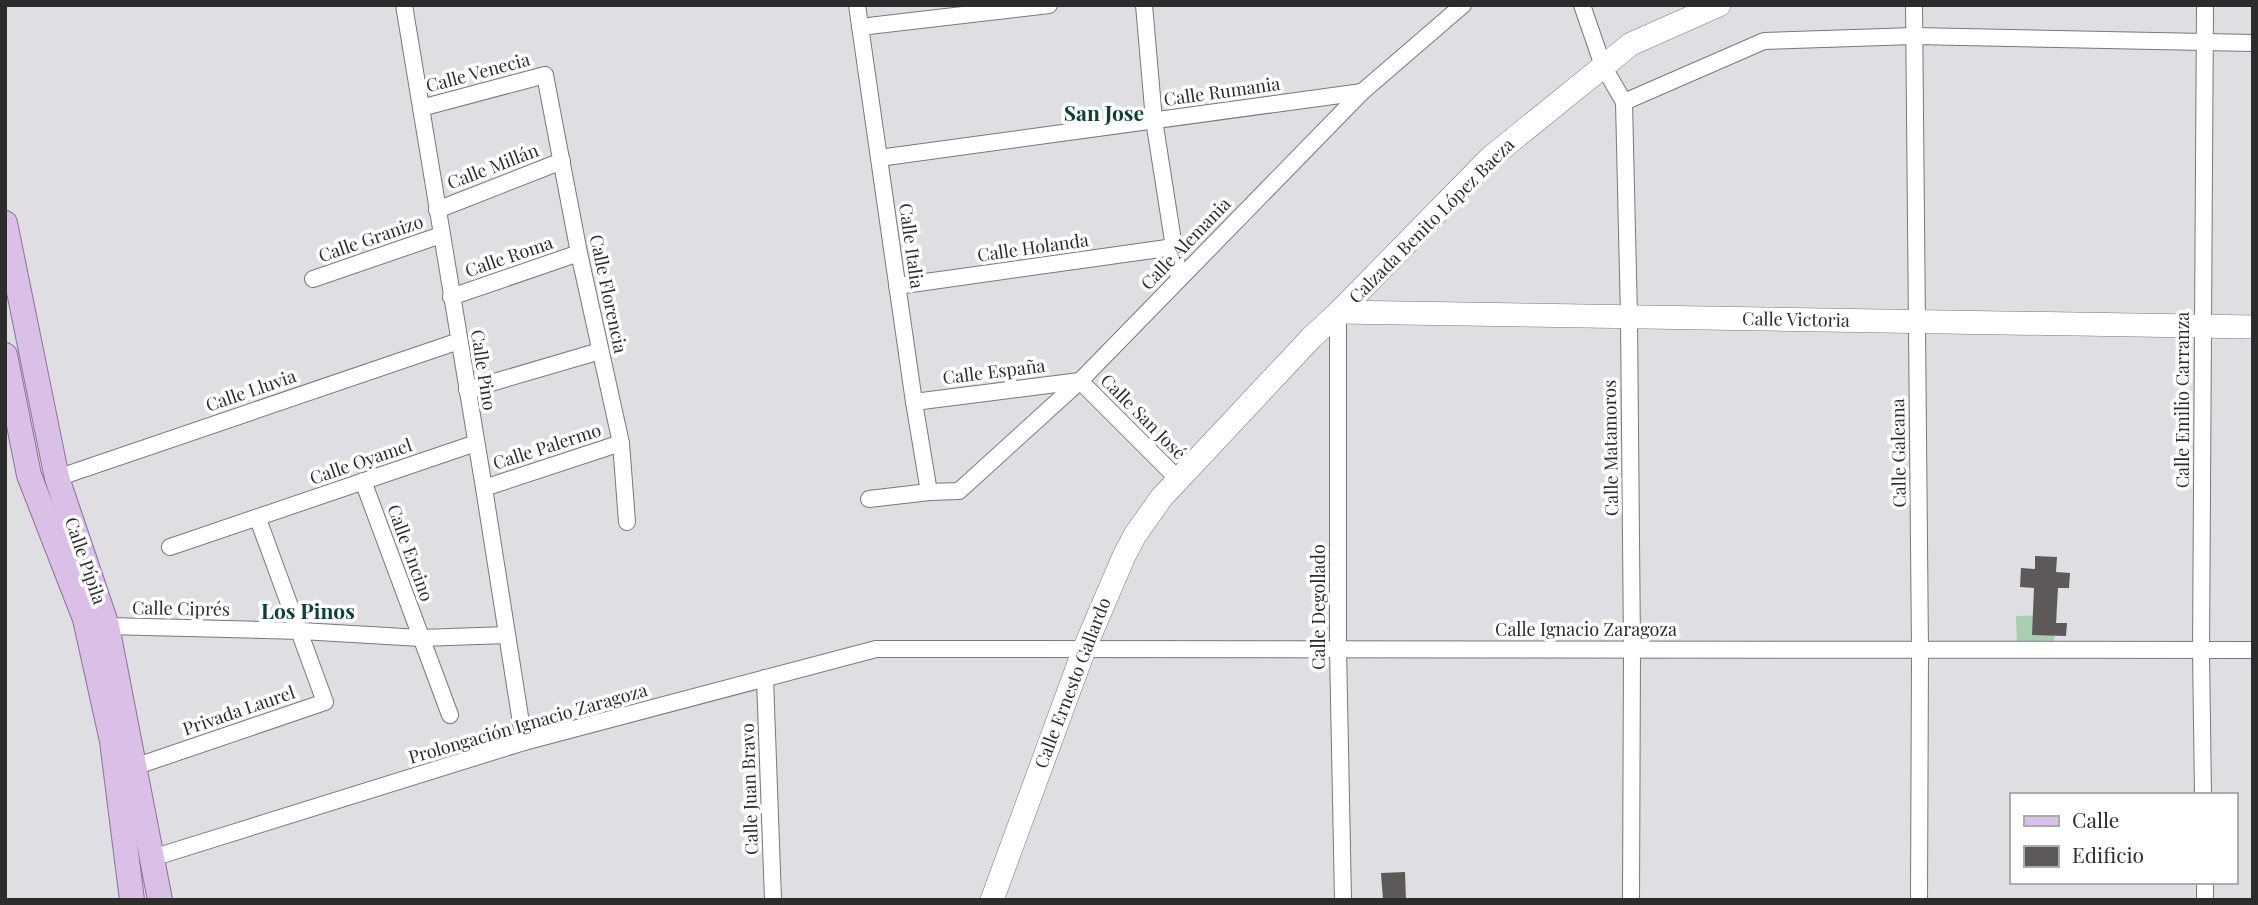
<svg xmlns="http://www.w3.org/2000/svg" width="2258" height="905" font-family="'Playfair Display',serif">
  <style>
    .green { fill: #a9cfb0 }
    .building { fill: #5d5958 }
    .lines { fill: none; stroke-linecap: round; stroke-linejoin: round }
    .street-casing { stroke: #79797c; stroke-width: 18 }
    .secondary-casing { stroke: #79797c; stroke-width: 24 }
    .primary-casing { stroke: #8e709b; stroke-width: 26 }
    .street { stroke: #fff; stroke-width: 16 }
    .secondary { stroke: #fff; stroke-width: 23 }
    .primary { stroke: #dabfe6; stroke-width: 24 }
    .labels { text-anchor: middle; stroke-width: 7; stroke-linejoin: round; paint-order: stroke }
    .street-label { font-size: 18px; fill: #2c2c2d; stroke: #fff }
    .quarter-label { font-size: 21px; font-weight: bold; fill: #0d4234; stroke: #fff }
  </style>
  <rect width="100%" height="100%" fill="#dfdee2"/>
  <!-- green -->
  <polygon class="green" points="2057,615 2053,649 2017,646 2016,616"/>
  <!-- building -->
  <g class="building">
    <polygon points="2035,556 2057,557 2056,572 2070,573 2069,588 2058,588 2056,623 2067,623 2066,636 2032,635 2034,588 2020,587 2021,568 2035,569"/>
    <polygon points="1405,872 1406,900 1383,900 1381,873"/>
  </g>
  <g class="lines">
    <!-- street casing -->
    <g class="street-casing">
      <g id="street">
        <polyline points="404,5 484,488 524,742"/>
        <polyline points="857,5 914,402 929,492"/>
        <polyline points="1144,5 1154,120 1179,279"/>
        <polyline points="1582,5 1603,66 1624,102 1629,317 1632,649 1631,900"/>
        <polyline points="1914,5 1920,650 1919,900"/>
        <polyline points="860,27 1049,5"/>
        <polyline points="1624,102 1764,41 1914,36 2253,43"/>
        <polyline points="421,108 545,75 579,253 621,443 627,522"/>
        <polyline points="879,158 1362,92"/>
        <polyline points="437,210 562,161"/>
        <polyline points="313,279 441,235"/>
        <polyline points="897,286 1174,247"/>
        <polyline points="451,297 579,253"/>
        <polyline points="1338,313 1338,648 1343,900"/>
        <polyline points="467,390 600,351"/>
        <polyline points="914,402 1080,381 1179,480"/>
        <polyline points="57,478 459,341"/>
        <polyline points="363,481 450,715"/>
        <polyline points="484,488 621,443"/>
        <polyline points="869,499 929,492 959,491 1080,381 1362,92 1463,5"/>
        <polyline points="170,547 476,443"/>
        <polyline points="107,626 301,631 421,638 507,635"/>
        <polyline points="765,678 773,900"/>
        <polyline points="134,767 325,702 258,519"/>
        <polyline points="2203,795 2201,651 2205,5"/>
        <polyline points="152,858 524,742 876,649 2253,650"/>
        <polyline points="2205,882 2205,900"/>
      </g>
    </g>
    <!-- secondary casing -->
    <g class="secondary-casing">
      <g id="secondary">
        <polyline points="1339,312 2253,327"/>
        <polyline points="992,900 1085,647 1124,556 1135,535 1162,497 1311,338 1338,313 1490,158 1631,44 1719,5"/>
      </g>
    </g>
    <!-- primary casing -->
    <g class="primary-casing">
      <g id="primary">
        <polyline points="5,223 57,478 107,626 160,900"/>
        <polyline points="5,355 29,475 85,619 112,741 132,900"/>
      </g>
    </g>
    <!-- street -->
    <use href="#street" class="street"/>
    <!-- secondary -->
    <use href="#secondary" class="secondary"/>
    <!-- primary -->
    <use href="#primary" class="primary"/>
  </g>
  <g class="labels">
    <!-- street labels -->
    <g class="street-label">
      <text transform="translate(478 73) rotate(-15)" y="6">Calle Venecia</text>
      <text transform="translate(1222 92) rotate(-8)" y="6">Calle Rumania</text>
      <text transform="translate(493 167) rotate(-21)" y="6">Calle Millán</text>
      <text transform="translate(1432 221) rotate(-45)" y="6">Calzada Benito López Baeza</text>
      <text transform="translate(371 239) rotate(-19)" y="6">Calle Granizo</text>
      <text transform="translate(1186 244) rotate(-46)" y="6">Calle Alemania</text>
      <text transform="translate(911 246) rotate(82)" y="6">Calle Italia</text>
      <text transform="translate(1033 248) rotate(-8)" y="6">Calle Holanda</text>
      <text transform="translate(509 257) rotate(-19)" y="6">Calle Roma</text>
      <text transform="translate(608 294) rotate(78)" y="6">Calle Florencia</text>
      <text transform="translate(1796 320) rotate(1)" y="6">Calle Victoria</text>
      <text transform="translate(483 370) rotate(81)" y="6">Calle Pino</text>
      <text transform="translate(994 372) rotate(-7)" y="6">Calle España</text>
      <text transform="translate(251 391) rotate(-19)" y="6">Calle Lluvia</text>
      <text transform="translate(2183 400) rotate(-90)" y="6">Calle Emilio Carranza</text>
      <text transform="translate(1143 417) rotate(45)" y="6">Calle San José</text>
      <text transform="translate(547 447) rotate(-18)" y="6">Calle Palermo</text>
      <text transform="translate(1611 448) rotate(-91)" y="6">Calle Matamoros</text>
      <text transform="translate(1899 453) rotate(-91)" y="6">Calle Galeana</text>
      <text transform="translate(361 462) rotate(-19)" y="6">Calle Oyamel</text>
      <text transform="translate(410 553) rotate(70)" y="6">Calle Encino</text>
      <text transform="translate(85 561) rotate(71)" y="6">Calle Pípila</text>
      <text transform="translate(1319 607) rotate(-90)" y="6">Calle Degollado</text>
      <text transform="translate(181 609) rotate(1)" y="6">Calle Ciprés</text>
      <text x="1586" y="636">Calle Ignacio Zaragoza</text>
      <text transform="translate(1073 683) rotate(-69)" y="6">Calle Ernesto Gallardo</text>
      <text transform="translate(239 711) rotate(-19)" y="6">Privada Laurel</text>
      <text transform="translate(528 724) rotate(-16)" y="6">Prolongación Ignacio Zaragoza</text>
      <text transform="translate(750 789) rotate(-92)" y="6">Calle Juan Bravo</text>
    </g>
    <!-- quarter labels -->
    <g class="quarter-label">
      <text x="1104" y="121">San Jose</text>
      <text x="308" y="619">Los Pinos</text>
    </g>
  </g>
  <!-- border -->
  <rect width="2258" height="905" fill="none" stroke="#2c2c2d" stroke-width="14"/>
  <!-- legend -->
  <rect x="2010" y="793" width="228" height="91" fill="#ffffff" stroke="#ababab" stroke-width="2"/>
  <rect x="2024" y="816" width="35" height="10" fill="#dabfe6" stroke="#ababab" stroke-width="2"/>
  <text x="2072" y="828" font-size="21" fill="#2c2c2d">Calle</text>
  <rect x="2024" y="846" width="35" height="21" fill="#5d5958" stroke="#ababab" stroke-width="2"/>
  <text x="2072" y="863" font-size="21" fill="#2c2c2d">Edificio</text>
</svg>
